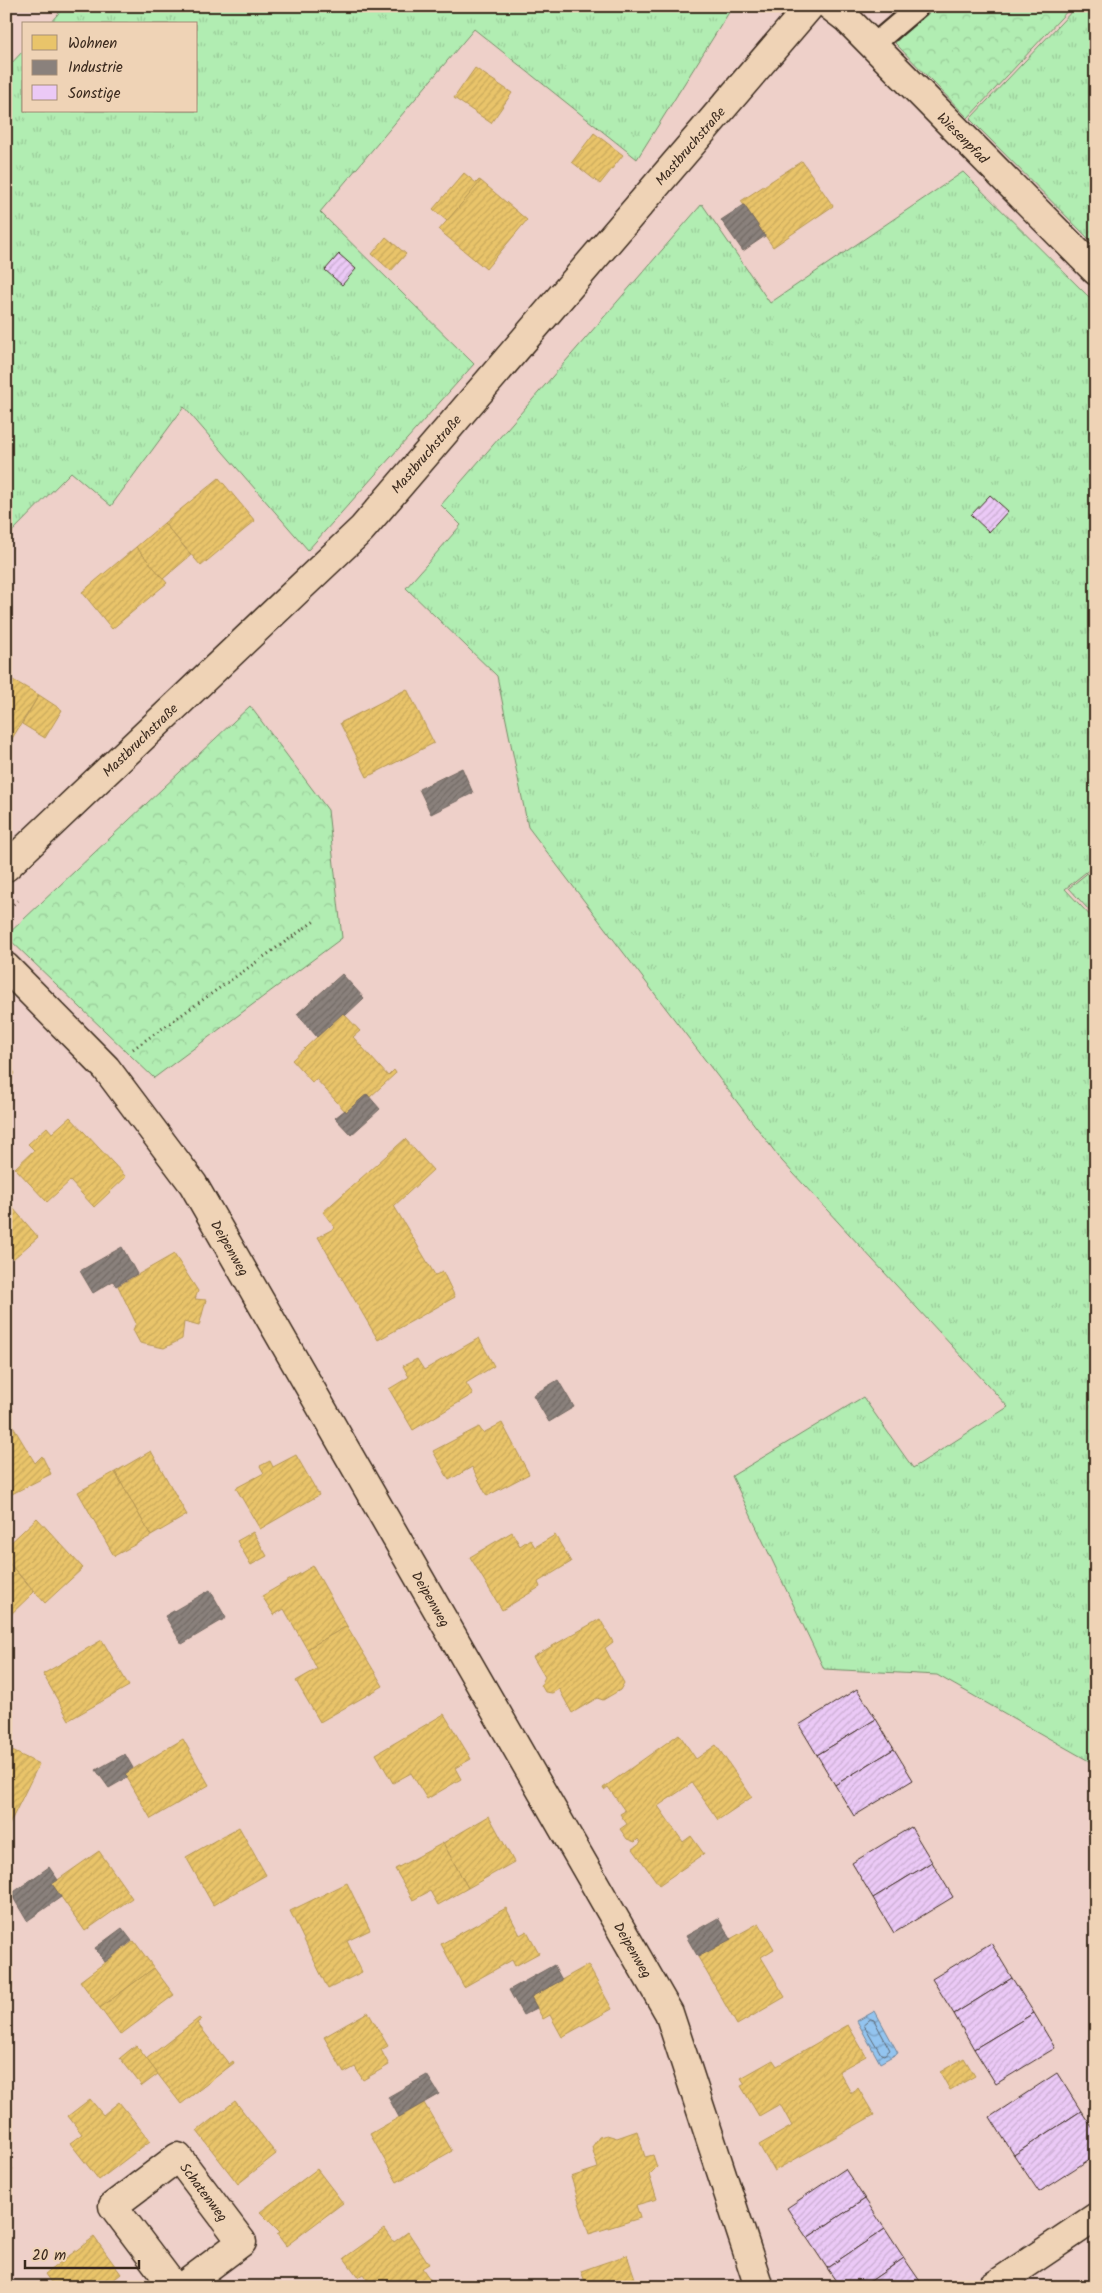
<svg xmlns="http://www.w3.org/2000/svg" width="1102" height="2293" font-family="Kalam,sans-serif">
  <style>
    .grass { fill: url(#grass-tufts); stroke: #768c68 }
    .forest { fill: url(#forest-crowns); stroke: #768c68 }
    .water { fill: url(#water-waves); stroke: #70869b }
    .homes { fill: url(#homes-hatch); stroke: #b59653 }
    .industry { fill: url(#industry-hatch); stroke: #726760 }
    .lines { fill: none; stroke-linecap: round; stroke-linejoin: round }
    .shore { stroke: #5e6872; stroke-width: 1 }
    .building { fill: url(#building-hatch); stroke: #3b2a1e }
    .service-casing { stroke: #3b2a1e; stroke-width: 24 }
    .minor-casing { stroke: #3b2a1e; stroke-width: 31 }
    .path { stroke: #3b2a1e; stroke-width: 3; stroke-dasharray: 1 4; stroke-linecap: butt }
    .service { stroke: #efd3b6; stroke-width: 20 }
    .minor { stroke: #efd3b6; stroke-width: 28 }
    .labels { text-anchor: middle; stroke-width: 5; stroke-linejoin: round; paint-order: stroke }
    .street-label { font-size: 14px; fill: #3b2a1e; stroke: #efd3b6 }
  </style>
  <defs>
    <pattern id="grass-tufts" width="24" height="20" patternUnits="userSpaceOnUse" patternTransform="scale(1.25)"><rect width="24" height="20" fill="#b1edb2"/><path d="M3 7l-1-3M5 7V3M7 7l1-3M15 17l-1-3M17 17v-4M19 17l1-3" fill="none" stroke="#99cb99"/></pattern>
    <pattern id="forest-crowns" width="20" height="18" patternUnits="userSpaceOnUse" patternTransform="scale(1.25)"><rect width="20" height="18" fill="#b1edb2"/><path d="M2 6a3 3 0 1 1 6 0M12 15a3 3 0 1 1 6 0" fill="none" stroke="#99cb99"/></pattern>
    <pattern id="water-waves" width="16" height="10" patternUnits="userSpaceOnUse" patternTransform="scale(1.25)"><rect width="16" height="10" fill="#93c4ef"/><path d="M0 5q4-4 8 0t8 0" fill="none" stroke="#799fc1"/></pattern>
    <pattern id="homes-hatch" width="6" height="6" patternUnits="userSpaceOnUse" patternTransform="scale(1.25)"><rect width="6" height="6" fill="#e9c46a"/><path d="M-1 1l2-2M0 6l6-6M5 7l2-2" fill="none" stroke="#c9a95b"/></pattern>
    <pattern id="industry-hatch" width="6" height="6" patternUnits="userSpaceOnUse" patternTransform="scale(1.25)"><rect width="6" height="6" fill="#8a817c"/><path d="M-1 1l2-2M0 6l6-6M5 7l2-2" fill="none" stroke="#726a65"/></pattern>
    <pattern id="building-hatch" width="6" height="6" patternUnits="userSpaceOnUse" patternTransform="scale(1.25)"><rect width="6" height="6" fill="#ebc9f6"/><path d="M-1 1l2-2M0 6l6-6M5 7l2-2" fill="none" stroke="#caadd2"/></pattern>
  </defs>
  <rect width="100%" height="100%" fill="#eed0c9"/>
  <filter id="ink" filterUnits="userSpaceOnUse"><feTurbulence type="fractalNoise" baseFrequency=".02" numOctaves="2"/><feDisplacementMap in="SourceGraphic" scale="10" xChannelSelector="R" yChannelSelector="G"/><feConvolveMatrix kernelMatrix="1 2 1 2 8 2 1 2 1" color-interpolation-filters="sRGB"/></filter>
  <g filter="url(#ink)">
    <!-- grass -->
    <g class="grass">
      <polygon points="65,6 733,6 637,159 474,29 320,212 474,364 308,550 184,407 111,506 71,472 6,538 6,69 24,50 24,111 196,111 196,24 49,24"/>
      <polygon points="1077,6 1096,6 1096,246 970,119"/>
      <polygon points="963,172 1096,304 1096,864 1065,889 1096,922 1096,1765 937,1675 824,1669 732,1476 863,1397 913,1468 1008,1407 782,1161 528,827 497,676 406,588 461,525 441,505 702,204 770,303"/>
      <polygon points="1096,866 1096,918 1069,888"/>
    </g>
    <!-- forest -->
    <g class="forest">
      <polygon points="933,6 1072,6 968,118 895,43"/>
      <polygon points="250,706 328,810 342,938 154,1078 6,936"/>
    </g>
    <!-- water -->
    <polygon class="water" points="875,2011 898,2053 880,2063 857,2021"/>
    <!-- homes -->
    <g class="homes">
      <polygon points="475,68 512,93 491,123 454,98"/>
      <polygon points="594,133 623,155 600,184 572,162"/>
      <polygon points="802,161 833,206 773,247 741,201"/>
      <polygon points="464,173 476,183 479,180 481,181 447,221 433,209"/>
      <polygon points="481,181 527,220 486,269 439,230"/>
      <polygon points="386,237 406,254 391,271 372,254"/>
      <polygon points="219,478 255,521 201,566 164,523"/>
      <polygon points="164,523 191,555 163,579 136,547"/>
      <polygon points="136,547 167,583 112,629 82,592"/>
      <polygon points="6,676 39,695 8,745 6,744"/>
      <polygon points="407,689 434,743 367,777 340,723"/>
      <polygon points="39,695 62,710 45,738 22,724"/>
      <polygon points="343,1013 360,1031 353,1037 388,1076 394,1070 396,1073 369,1098 367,1094 346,1112 316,1079 312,1082 292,1060"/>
      <polygon points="6,1063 15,1073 6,1081"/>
      <polygon points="70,1117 126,1177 94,1207 70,1181 47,1202 15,1168 34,1150 28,1144 47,1127 52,1133"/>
      <polygon points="405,1139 433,1170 394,1206 435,1275 443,1272 455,1297 378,1340 318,1237 335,1228 323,1212"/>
      <polygon points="6,1200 38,1237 13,1259 6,1251"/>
      <polygon points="174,1254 198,1291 195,1299 206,1300 199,1326 184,1322 182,1339 164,1348 140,1343 133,1330 136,1323 118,1286"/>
      <polygon points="479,1338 494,1366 466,1383 473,1394 413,1430 389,1389 409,1377 403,1366 417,1359 424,1370"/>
      <polygon points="6,1415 35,1463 42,1456 51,1474 6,1497"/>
      <polygon points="502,1423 529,1474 487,1496 472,1467 449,1480 433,1451 479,1427 483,1433"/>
      <polygon points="151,1451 187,1515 151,1536 115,1472"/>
      <polygon points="296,1455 319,1495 260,1529 236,1488 264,1473 260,1466 270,1461 273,1467"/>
      <polygon points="115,1472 151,1536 114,1556 78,1492"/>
      <polygon points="37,1518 83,1568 45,1603 6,1560 6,1547"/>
      <polygon points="253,1532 267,1556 251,1565 237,1541"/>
      <polygon points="512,1532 520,1546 530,1539 535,1547 555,1535 571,1562 538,1582 540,1587 502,1610 470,1557"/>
      <polygon points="6,1560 34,1592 6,1619"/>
      <polygon points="313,1566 347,1626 307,1649 284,1609 274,1615 262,1596"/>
      <polygon points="600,1619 613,1642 605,1648 624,1683 620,1690 603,1700 597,1698 572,1713 559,1689 552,1693 545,1692 541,1685 545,1677 533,1657"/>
      <polygon points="347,1626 383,1686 320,1722 296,1681 317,1669 307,1649"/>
      <polygon points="102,1640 129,1686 69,1720 43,1674"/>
      <polygon points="444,1714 471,1759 455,1768 461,1779 427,1799 411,1773 393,1783 376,1754"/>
      <polygon points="679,1734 696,1759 716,1745 752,1797 718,1820 692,1783 658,1806 683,1842 691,1836 704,1854 659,1885 633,1849 641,1843 638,1839 635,1842 627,1839 620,1829 627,1824 620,1814 625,1811 608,1787 604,1790 603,1788"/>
      <polygon points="183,1739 209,1785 151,1819 125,1774"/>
      <polygon points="6,1748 39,1764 6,1831"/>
      <polygon points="489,1816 514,1862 468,1888 443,1843"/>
      <polygon points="239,1827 266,1875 213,1905 186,1857"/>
      <polygon points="443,1843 468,1888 438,1905 430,1891 413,1900 395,1869"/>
      <polygon points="99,1851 132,1898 85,1931 52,1884"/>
      <polygon points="347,1883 370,1930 347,1941 362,1972 328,1989 290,1911"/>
      <polygon points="506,1908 520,1935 527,1931 539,1953 515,1966 512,1960 464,1987 441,1944"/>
      <polygon points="759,1923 774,1949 761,1957 785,1997 737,2025 698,1957"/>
      <polygon points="134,1941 154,1968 100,2008 80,1981"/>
      <polygon points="588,1965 612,2009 562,2037 550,2015 543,2019 531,1997"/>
      <polygon points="154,1968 174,1995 120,2035 100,2008"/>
      <polygon points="368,2012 388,2046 381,2050 389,2065 363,2080 355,2067 344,2073 324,2037"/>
      <polygon points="199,2018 201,2020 197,2023 229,2064 233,2061 234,2063 181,2104 146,2059"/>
      <polygon points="848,2025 866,2056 839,2071 851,2093 858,2088 874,2115 774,2171 759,2145 792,2126 780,2104 759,2116 741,2086 745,2084 741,2078 773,2060 777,2066"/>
      <polygon points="136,2045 158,2074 142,2086 120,2058"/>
      <polygon points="964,2058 975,2076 950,2090 940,2072"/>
      <polygon points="90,2099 103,2115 119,2102 150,2141 99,2180 70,2143 82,2134 68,2116"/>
      <polygon points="235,2101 276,2154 238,2184 197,2131"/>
      <polygon points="424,2103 452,2151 397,2182 370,2134"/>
      <polygon points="637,2131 645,2157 653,2155 657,2167 649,2175 657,2199 636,2205 640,2218 589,2234 571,2177 598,2168 592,2147 599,2137 607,2135 617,2138"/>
      <polygon points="6,2159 13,2170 6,2173"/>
      <polygon points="317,2169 343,2203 286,2246 277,2234 280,2232 260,2212"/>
      <polygon points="385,2229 394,2242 408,2232 429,2264 422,2268 434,2285 432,2287 372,2287 363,2274 358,2277 344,2258"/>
      <polygon points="94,2237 121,2274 105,2287 54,2287 45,2274"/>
      <polygon points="627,2255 638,2287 587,2287 581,2271"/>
    </g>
    <!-- industry -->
    <g class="industry">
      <polygon points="744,205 765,236 743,251 721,220"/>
      <polygon points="462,768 473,793 431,814 419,789"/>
      <polygon points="342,974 364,998 346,1015 343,1013 317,1037 297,1014"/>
      <polygon points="367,1094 380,1109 351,1135 335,1118 345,1110 346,1112"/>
      <polygon points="122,1247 137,1274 116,1286 113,1281 93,1293 80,1271"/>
      <polygon points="558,1380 574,1407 549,1422 533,1395"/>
      <polygon points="210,1590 226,1618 182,1644 165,1616"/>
      <polygon points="125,1754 133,1768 125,1774 128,1777 109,1788 96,1770"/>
      <polygon points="49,1867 58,1880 52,1884 61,1897 27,1921 11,1894"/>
      <polygon points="718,1918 731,1939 698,1957 686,1936"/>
      <polygon points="122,1928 132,1941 105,1962 95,1948"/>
      <polygon points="554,1965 562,1980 531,1997 537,2008 523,2015 509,1990"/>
      <polygon points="427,2075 439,2094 399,2117 388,2097"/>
    </g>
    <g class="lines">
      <!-- shore -->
      <polygon class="shore" points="871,2019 874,2020 890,2050 884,2055 881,2054 864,2025"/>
    </g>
    <!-- building -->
    <g class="building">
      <polygon points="339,254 356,269 342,285 325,270"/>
      <polygon points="990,495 1008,511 989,532 971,515"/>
      <polygon points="857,1689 876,1719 817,1755 799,1725"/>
      <polygon points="876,1719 894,1749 835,1785 817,1755"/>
      <polygon points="894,1749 913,1780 854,1816 835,1785"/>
      <polygon points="911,1827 932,1862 873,1898 852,1863"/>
      <polygon points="932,1862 953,1897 894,1933 873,1898"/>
      <polygon points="991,1943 1012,1978 954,2014 932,1979"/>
      <polygon points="1012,1978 1034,2013 974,2049 954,2014"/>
      <polygon points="1034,2013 1055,2048 996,2084 974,2049"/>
      <polygon points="1057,2073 1081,2111 1014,2155 990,2117"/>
      <polygon points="1081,2111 1096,2133 1096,2155 1039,2192 1014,2155"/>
      <polygon points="845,2169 865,2199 807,2238 787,2208"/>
      <polygon points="865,2199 885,2229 827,2268 807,2238"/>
      <polygon points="885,2229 904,2258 862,2287 840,2287 827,2268"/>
      <polygon points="904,2258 924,2287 862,2287"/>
    </g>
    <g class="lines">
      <!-- service casing -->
      <g class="service-casing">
        <polyline id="service" points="872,46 919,6"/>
      </g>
      <!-- minor casing -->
      <g class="minor-casing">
        <g id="minor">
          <polyline points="830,6 847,19 1096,271"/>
          <polyline points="6,867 362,529 810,6"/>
          <polyline points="6,967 106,1068 193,1184 669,2013 759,2287"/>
          <polyline points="174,2287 113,2206 178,2157 242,2242 182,2287"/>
          <polyline points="992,2287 1096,2217"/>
        </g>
      </g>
      <!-- path -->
      <g class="path">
        <polyline points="6,911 20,898"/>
        <polyline points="133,1049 316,920"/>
      </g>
      <!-- service -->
      <use href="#service" class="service"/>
      <!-- minor -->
      <use href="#minor" class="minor"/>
    </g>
  </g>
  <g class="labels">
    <!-- street labels -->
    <g class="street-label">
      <text transform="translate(963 138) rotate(45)" y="5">Wiesenpfad</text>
      <text transform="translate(690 146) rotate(-49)" y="5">Mastbruchstraße</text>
      <text transform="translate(426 454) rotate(-49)" y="5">Mastbruchstraße</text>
      <text transform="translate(140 740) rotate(-44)" y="5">Mastbruchstraße</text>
      <text transform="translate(230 1248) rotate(60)" y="5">Deipenweg</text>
      <text transform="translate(431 1599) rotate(60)" y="5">Deipenweg</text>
      <text transform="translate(633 1950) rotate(60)" y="5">Deipenweg</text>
      <text transform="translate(204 2192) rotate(53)" y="5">Schatenweg</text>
    </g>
  </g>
  <!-- margin -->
  <rect width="1102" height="2293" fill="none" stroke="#efd3b6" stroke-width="25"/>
  <rect x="12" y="12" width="1077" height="2268" fill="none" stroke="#3b2a1e" stroke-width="2" filter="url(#ink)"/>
  <!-- legend -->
  <rect x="22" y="22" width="175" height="90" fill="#efd3b6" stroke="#a78f79"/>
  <rect x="32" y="35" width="25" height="15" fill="#e9c46a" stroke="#a78f79"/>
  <text x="68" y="48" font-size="15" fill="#3b2a1e">Wohnen</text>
  <rect x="32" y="60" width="25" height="15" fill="#8a817c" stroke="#a78f79"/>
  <text x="68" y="72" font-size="15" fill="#3b2a1e">Industrie</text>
  <rect x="32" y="85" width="25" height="15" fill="#ebc9f6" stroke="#a78f79"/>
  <text x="68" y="98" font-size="15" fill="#3b2a1e">Sonstige</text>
  <!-- scale -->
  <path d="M25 2260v8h114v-8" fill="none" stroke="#3b2a1e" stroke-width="2.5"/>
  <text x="32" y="2260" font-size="15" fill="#3b2a1e" stroke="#efd3b6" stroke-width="4" paint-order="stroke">20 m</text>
</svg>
